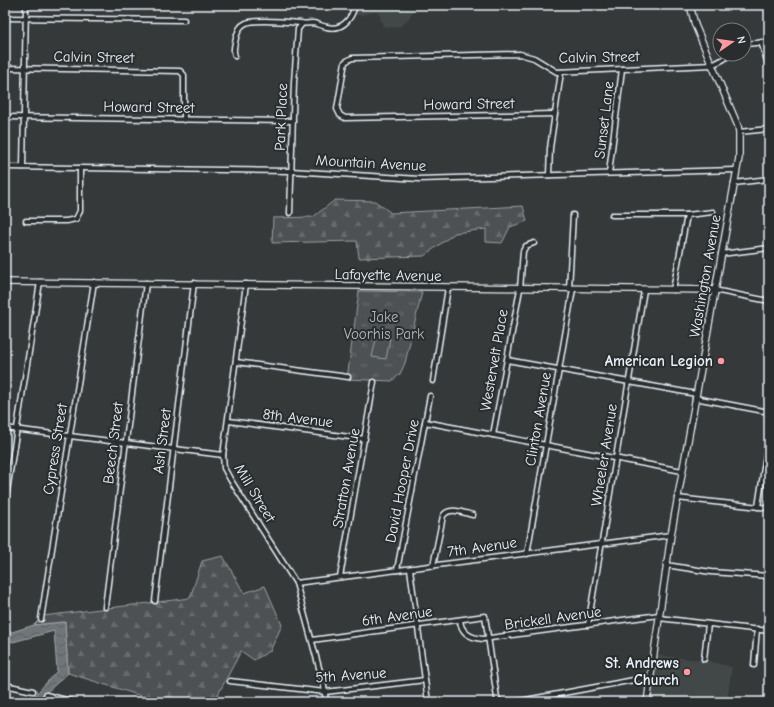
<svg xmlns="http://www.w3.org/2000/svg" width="774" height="707" font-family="'Comic Neue',sans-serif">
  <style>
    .built { fill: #424647 }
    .forest { fill: url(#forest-firs); stroke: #9aa1a5 }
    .park { fill: url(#park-tufts); stroke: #9aa1a5 }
    .pitch { fill: #4d5152; stroke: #9aa1a5 }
    .water { fill: url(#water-waves); stroke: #a0a7ac }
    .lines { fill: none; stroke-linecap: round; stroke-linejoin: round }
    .minor-casing { stroke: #e8f1f8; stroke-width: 7 }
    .major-casing { stroke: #e8f1f8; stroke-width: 8 }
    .minor { stroke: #2a2d2e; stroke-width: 4 }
    .major { stroke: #2a2d2e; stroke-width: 5.5 }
    .poi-dot { fill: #ff9aa2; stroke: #2a2d2e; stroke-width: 1.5 }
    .labels { text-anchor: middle; stroke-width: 4; stroke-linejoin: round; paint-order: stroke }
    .street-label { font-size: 15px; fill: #e8f1f8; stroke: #2a2d2e }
    .park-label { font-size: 15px; fill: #b2b9be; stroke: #2a2d2e }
    .poi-label { font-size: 15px; font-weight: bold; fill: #e8f1f8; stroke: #2a2d2e; text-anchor: end }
  </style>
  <defs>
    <pattern id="forest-firs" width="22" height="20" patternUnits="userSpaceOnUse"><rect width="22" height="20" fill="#4d5152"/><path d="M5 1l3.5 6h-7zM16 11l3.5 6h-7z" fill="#676a6c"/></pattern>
    <pattern id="park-tufts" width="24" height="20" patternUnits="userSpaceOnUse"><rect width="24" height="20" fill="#4d5152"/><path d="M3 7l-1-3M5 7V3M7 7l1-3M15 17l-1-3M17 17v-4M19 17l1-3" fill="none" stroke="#676a6c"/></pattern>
    <pattern id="water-waves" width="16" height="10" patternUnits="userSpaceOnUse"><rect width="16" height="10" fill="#707579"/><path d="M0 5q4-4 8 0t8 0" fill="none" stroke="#5b5e62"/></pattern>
  </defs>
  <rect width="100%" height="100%" fill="#35393a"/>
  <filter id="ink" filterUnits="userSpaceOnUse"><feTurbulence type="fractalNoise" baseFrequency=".025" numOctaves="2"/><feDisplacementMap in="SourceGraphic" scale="8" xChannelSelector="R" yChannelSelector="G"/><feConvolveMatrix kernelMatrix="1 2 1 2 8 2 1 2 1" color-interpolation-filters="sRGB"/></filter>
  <g filter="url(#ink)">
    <!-- built -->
    <g class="built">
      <polygon points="355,5 414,5 414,8 410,17 406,22 401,26 391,28 383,26 379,14 375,12 362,15 352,15"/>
      <polygon points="656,655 709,661 732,667 727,701 651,702"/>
    </g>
    <!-- forest -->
    <g class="forest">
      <polygon points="335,200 375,201 391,213 523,206 527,221 510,227 502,243 486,242 486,229 455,233 424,256 359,258 357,241 272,243 273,218 313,217"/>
      <polygon points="223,556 244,593 265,586 282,625 270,651 254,660 241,651 214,702 181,702 170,697 151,699 68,673 65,622 34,625 43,616 190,598 202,561"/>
    </g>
    <!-- park -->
    <polygon class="park" points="359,291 422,292 405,363 400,374 392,381 347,379"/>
    <!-- pitch -->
    <polygon class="pitch" points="377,335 390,338 386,359 372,357"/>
    <!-- water -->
    <polygon class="water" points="65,622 68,673 36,702 29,702 57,671 54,631 13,642 5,639 5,631 12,632 34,625"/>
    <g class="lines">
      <!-- minor casing -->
      <g class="minor-casing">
        <g id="minor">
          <polyline points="5,18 184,20"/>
          <polyline points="761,42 769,67"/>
          <polyline points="744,44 769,42"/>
          <path d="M235,56C232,50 235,44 236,38C238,32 239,26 246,23C255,19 290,22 301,23C304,24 309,23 313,23C318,24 322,26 327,27C343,31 352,18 355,5"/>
          <polyline points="5,68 180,71 184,75 184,120"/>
          <polyline points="555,114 345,118 340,115 337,109 345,62 352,58 520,54 534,58 557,72 712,65 724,59 730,54"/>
          <polyline points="5,117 293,121"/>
          <polyline points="739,132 769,129"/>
          <polyline points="5,167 291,171 419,179 736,170"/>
          <polyline points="23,167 26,5"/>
          <polyline points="609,173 622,69"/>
          <polyline points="549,175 550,148 561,72"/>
          <polyline points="734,183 769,179"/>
          <polyline points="290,213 294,82 298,29 302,24"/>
          <polyline points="612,215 687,215 713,212"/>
          <polyline points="26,221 66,221 76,219 80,211 80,168"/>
          <polyline points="721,254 769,248"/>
          <polyline points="246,284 223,455 224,468 230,479 296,583 324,686 326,702"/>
          <polyline points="569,289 573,215"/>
          <polyline points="673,290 687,215"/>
          <polyline points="714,290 769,301"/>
          <polyline points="507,360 696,394"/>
          <polyline points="236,362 348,377"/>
          <polyline points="433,381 448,288"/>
          <polyline points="695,398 769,412"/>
          <polyline points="229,421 365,439"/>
          <polyline points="425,422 682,471"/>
          <polyline points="5,428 223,455"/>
          <polyline points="493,435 520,289 523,251 526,246 534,243"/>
          <polyline points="677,498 769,508"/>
          <polyline points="5,504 40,282"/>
          <polyline points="758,507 769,435"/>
          <polyline points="527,554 573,289"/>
          <polyline points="666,565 711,572 769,576"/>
          <path d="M433,566L443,516C449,506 464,513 473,515"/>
          <polyline points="410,569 428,702"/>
          <polyline points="397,570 430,396"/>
          <polyline points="340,577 374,382"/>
          <polyline points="296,583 671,535"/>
          <polyline points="155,601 194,283"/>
          <polyline points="105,607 146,283"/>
          <polyline points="659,618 769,631"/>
          <polyline points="41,619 94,282"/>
          <path d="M460,620C461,633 471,638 483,639L659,615"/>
          <polyline points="588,625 644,290"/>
          <polyline points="312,640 485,616 497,698 500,702"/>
          <polyline points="704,659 708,624"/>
          <polyline points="754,665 757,629"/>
          <polyline points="230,681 325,692 425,680"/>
          <polyline points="5,685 33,691"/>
          <polyline points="46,695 74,702"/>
          <polyline points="515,702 650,677"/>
        </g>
      </g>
      <!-- major casing -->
      <g class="major-casing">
        <g id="major">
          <polyline points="5,282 714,290"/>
          <polyline points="647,702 671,535 739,158 739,132 738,126 695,25 690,5"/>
        </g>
      </g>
      <!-- minor -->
      <use href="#minor" class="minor"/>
      <!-- major -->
      <use href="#major" class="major"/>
    </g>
  </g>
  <!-- markers -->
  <g class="poi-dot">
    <circle cx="721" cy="361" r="4"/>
    <circle cx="687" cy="672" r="4"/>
  </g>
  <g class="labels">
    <!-- street labels -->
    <g class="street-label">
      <text transform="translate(94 57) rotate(1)" y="5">Calvin Street</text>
      <text transform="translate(599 57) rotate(-1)" y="5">Calvin Street</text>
      <text transform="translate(469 104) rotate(-1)" y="5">Howard Street</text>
      <text transform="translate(149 107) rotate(1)" y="5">Howard Street</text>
      <text transform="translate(281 117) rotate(-88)" y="5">Park Place</text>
      <text transform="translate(604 120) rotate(-83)" y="5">Sunset Lane</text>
      <text transform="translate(371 163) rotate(3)" y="5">Mountain Avenue</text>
      <text transform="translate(388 275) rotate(1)" y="5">Lafayette Avenue</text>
      <text transform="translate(705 276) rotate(-80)" y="5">Washington Avenue</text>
      <text transform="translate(494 360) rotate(-80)" y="5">Westervelt Place</text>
      <text transform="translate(298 418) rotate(7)" y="5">8th Avenue</text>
      <text transform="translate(538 419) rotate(-80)" y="5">Clinton Avenue</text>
      <text transform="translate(162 441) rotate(-83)" y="5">Ash Street</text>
      <text transform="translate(113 443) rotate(-83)" y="5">Beech Street</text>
      <text transform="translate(55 449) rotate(-81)" y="5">Cypress Street</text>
      <text transform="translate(604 455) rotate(-81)" y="5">Wheeler Avenue</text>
      <text transform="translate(346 478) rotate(-80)" y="5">Stratton Avenue</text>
      <text transform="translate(402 481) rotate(-79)" y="5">David Hooper Drive</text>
      <text transform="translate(255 493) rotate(59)" y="5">Mill Street</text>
      <text transform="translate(482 547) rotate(-8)" y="5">7th Avenue</text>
      <text transform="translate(397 616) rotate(-8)" y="5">6th Avenue</text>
      <text transform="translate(553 618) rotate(-8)" y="5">Brickell Avenue</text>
      <text transform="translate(351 675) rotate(-4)" y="5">5th Avenue</text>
    </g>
    <!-- park labels -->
    <g class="park-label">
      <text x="384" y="322">Jake<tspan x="384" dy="17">Voorhis Park</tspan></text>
    </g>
    <!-- poi labels -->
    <g class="poi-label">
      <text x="713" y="366">American Legion</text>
      <text x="679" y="668">St. Andrews<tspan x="679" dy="17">Church</tspan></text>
    </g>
  </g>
  <!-- margin -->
  <rect width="774" height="707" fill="none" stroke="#2a2d2e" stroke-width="20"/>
  <rect x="10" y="10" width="754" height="687" fill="none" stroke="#e8f1f8" stroke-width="1.5" filter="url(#ink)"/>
  <!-- north arrow -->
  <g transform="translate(732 42) rotate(77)"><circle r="19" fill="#2a2d2e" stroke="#767b7f"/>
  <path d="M0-3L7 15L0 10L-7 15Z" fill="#ff9aa2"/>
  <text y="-6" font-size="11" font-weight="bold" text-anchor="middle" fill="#e8f1f8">N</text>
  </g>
</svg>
